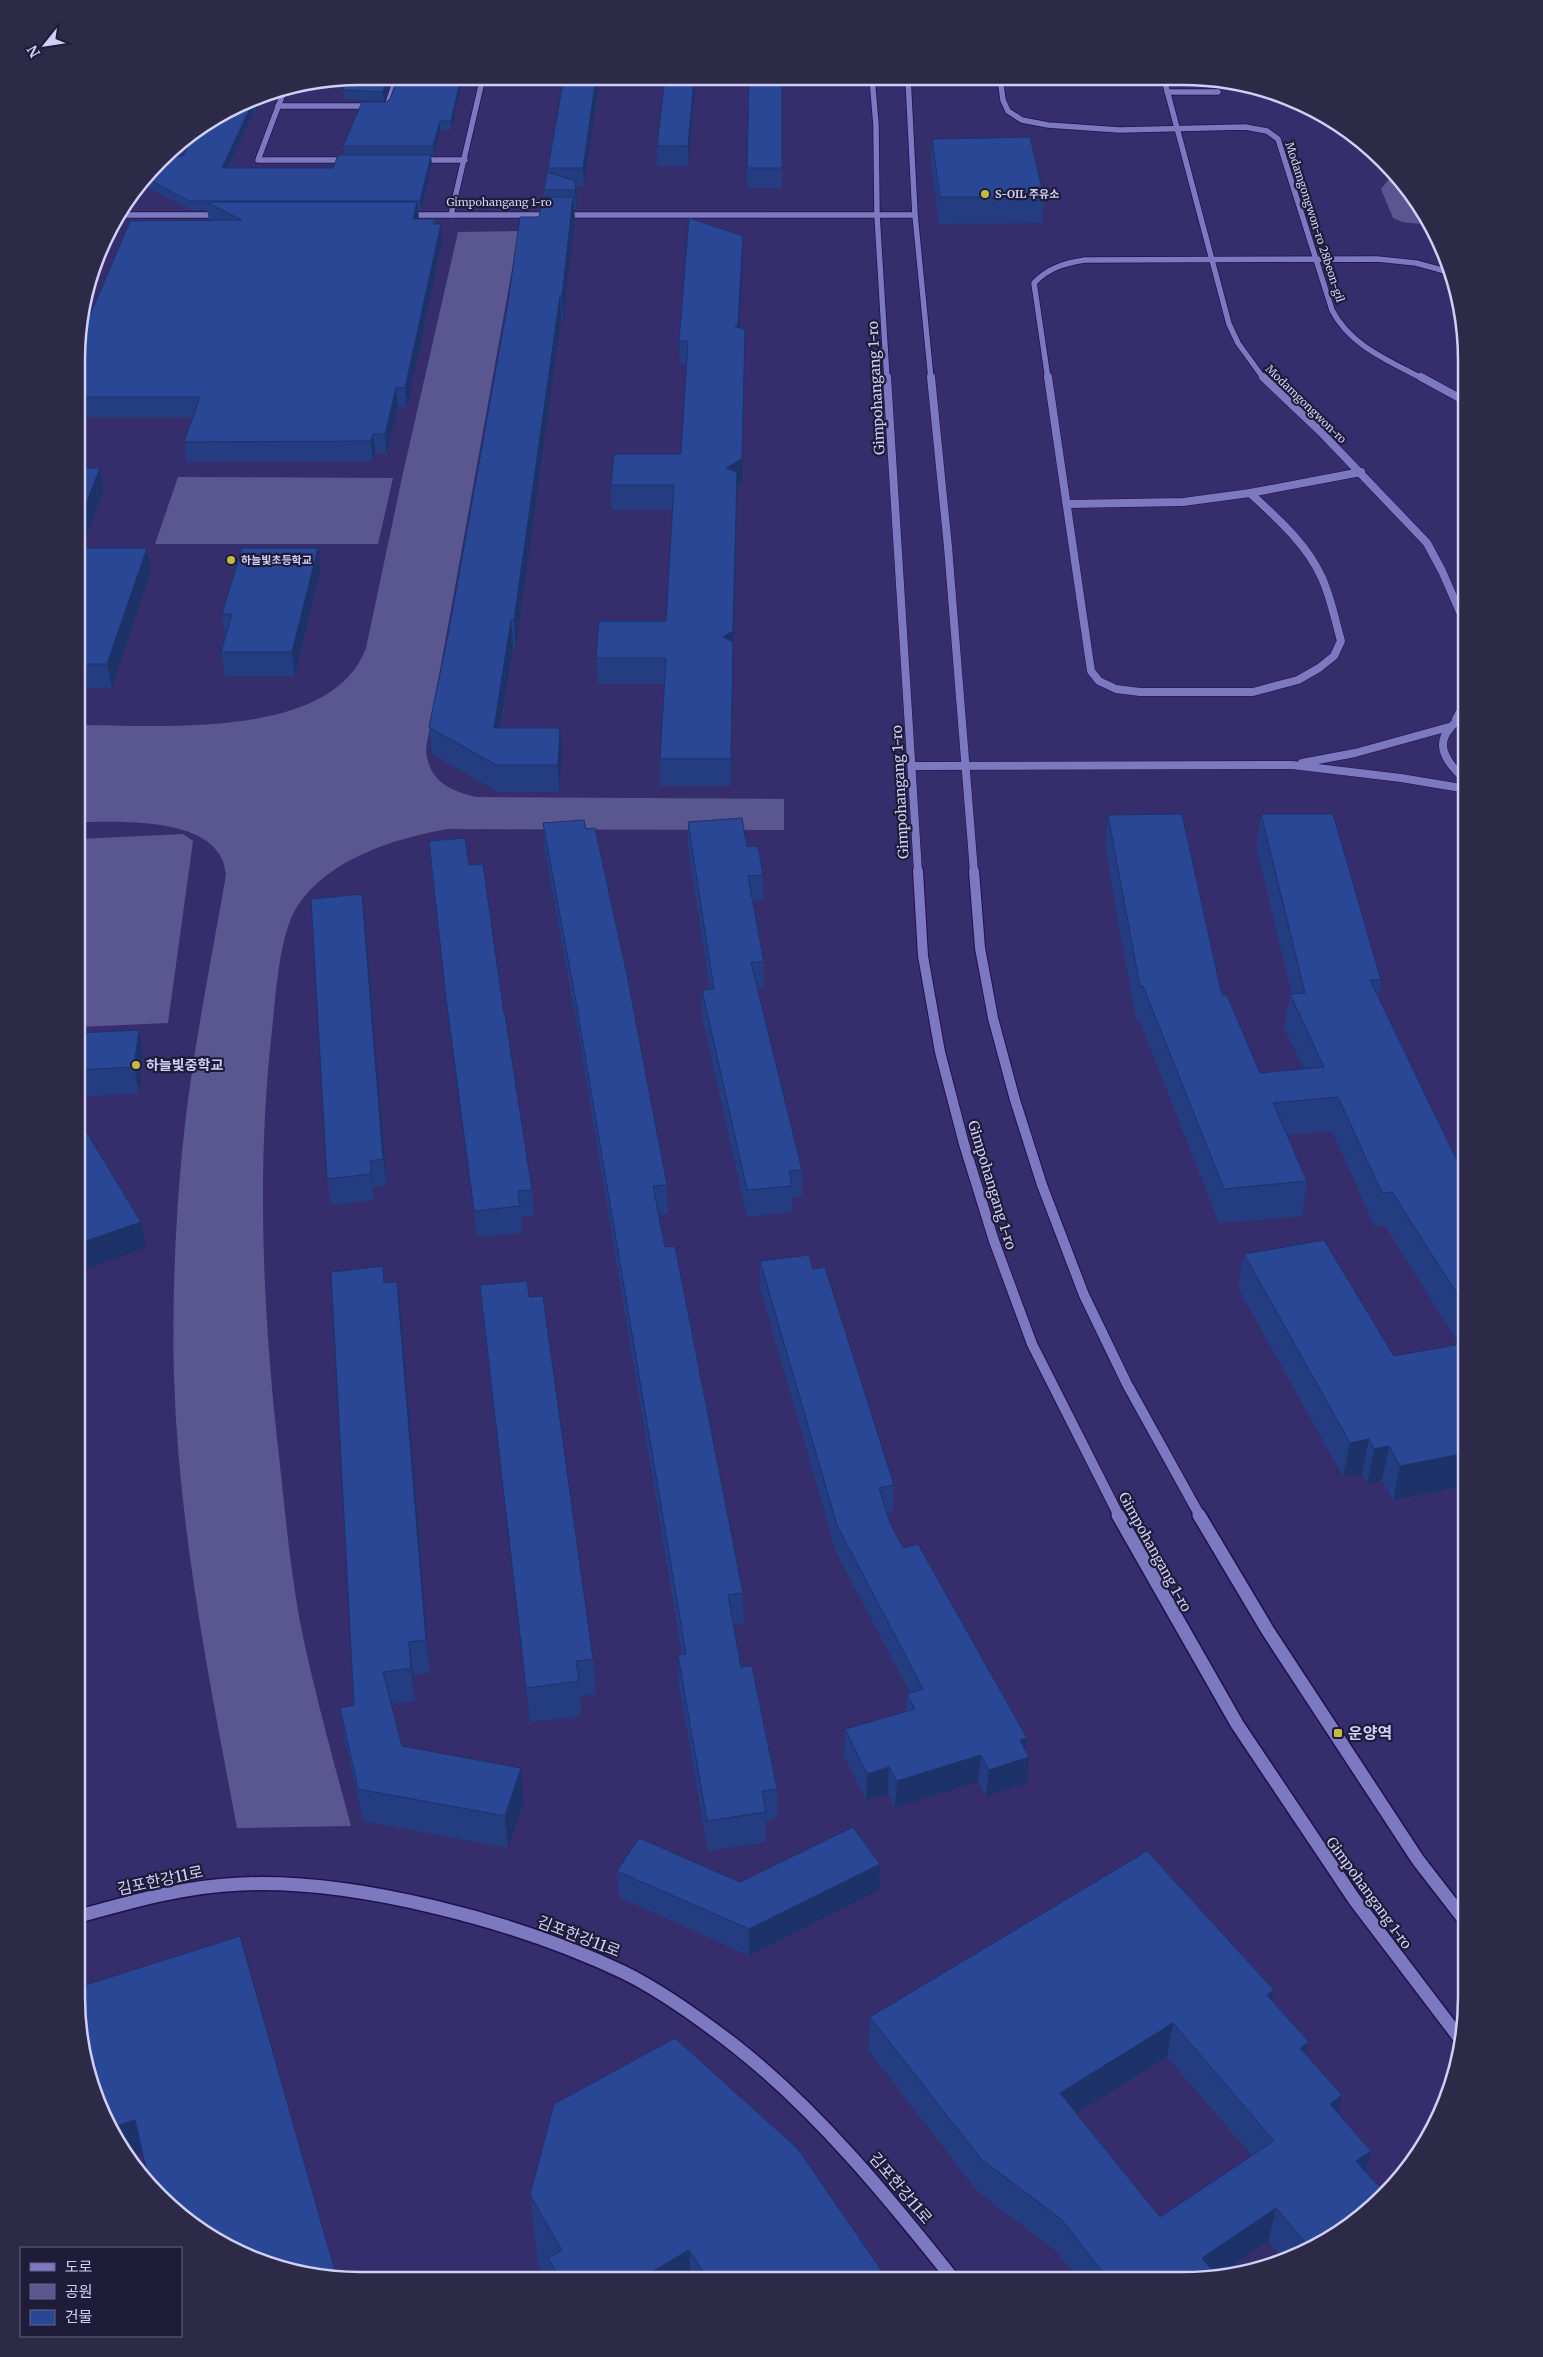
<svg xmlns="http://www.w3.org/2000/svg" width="1543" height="2357" font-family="Merriweather,'Noto Sans KR',serif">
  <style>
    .green { fill: #5a568f }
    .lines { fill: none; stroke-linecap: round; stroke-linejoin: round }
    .service-casing { stroke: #1f114f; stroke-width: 7 }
    .minor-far2-casing { stroke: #1f114f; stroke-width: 7 }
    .minor-far1-casing { stroke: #1f114f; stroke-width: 9 }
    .minor-casing { stroke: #1f114f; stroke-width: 16 }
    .tertiary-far3-casing { stroke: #1f114f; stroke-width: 7 }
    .tertiary-far2-casing { stroke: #1f114f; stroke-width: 9 }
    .tertiary-far1-casing { stroke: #1f114f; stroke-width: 12 }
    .tertiary-casing { stroke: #1f114f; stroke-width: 16 }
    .service { stroke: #7d79c0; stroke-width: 5.5 }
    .minor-far2 { stroke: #7d79c0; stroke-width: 5.5 }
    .minor-far1 { stroke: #7d79c0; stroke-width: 8 }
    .minor { stroke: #7d79c0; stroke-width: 13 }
    .tertiary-far3 { stroke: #7d79c0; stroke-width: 5.5 }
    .tertiary-far2 { stroke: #7d79c0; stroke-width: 8 }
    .tertiary-far1 { stroke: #7d79c0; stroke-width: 10 }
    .tertiary { stroke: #7d79c0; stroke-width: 13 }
    .wall { fill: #243d81; fill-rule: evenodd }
    .shaded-wall { fill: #1d3269 }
    .building { fill: #2a4796; stroke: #1d3269; fill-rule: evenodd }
    .poi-dot { fill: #c4bc3d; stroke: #1e1c38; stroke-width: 2 }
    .labels { text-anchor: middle; stroke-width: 4.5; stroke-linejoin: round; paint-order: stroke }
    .far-poi-label { font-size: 11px; font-weight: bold; fill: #d0d0f6; stroke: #1e1c38; text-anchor: start }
    .far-street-label { font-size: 11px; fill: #d0d0f6; stroke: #1e1c38 }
    .street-label { font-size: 14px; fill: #d0d0f6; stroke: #1e1c38 }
    .poi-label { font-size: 14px; font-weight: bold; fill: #d0d0f6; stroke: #1e1c38; text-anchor: start }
    .near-poi-label { font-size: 16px; font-weight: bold; fill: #d0d0f6; stroke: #1e1c38; text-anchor: start }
    .near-street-label { font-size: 16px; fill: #d0d0f6; stroke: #1e1c38 }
    .rim { fill: none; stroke: #d0d0f6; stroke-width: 2.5 }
  </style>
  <rect width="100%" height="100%" fill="#362d6d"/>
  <!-- green -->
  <g class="green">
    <polygon points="1394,173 1408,187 1430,225 1402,222 1393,218 1381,189"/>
    <path d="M519,231L426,748C427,779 448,791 477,797L784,799V830L448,829C395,838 329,859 298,905C279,934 276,995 272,1030C256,1172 263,1315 279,1456C285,1511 290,1567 300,1622C314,1691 333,1759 351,1826L237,1828C209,1679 179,1530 174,1378C172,1304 175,1226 182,1152C191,1059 210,967 226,875C222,815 120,822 78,822V725C158,725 332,741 366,648L403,473L458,232Z"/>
    <polygon points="178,477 393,478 378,544 155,544"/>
    <polygon points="183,834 193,841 168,1023 78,1027 78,839"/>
  </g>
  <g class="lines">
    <!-- service casing -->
    <g class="service-casing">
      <polyline id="service" points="1167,92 1218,92"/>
    </g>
    <!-- minor-far2 casing -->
    <g class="minor-far2-casing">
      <g id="minor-far2">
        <path d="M1000,78L1003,100L1008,111L1022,120L1048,125L1119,130L1245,127L1267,131L1278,139L1332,310C1350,346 1390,361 1423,379"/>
        <polyline points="1164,79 1229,324 1238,343 1264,379"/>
        <polyline points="284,91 258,160 349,160"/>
        <polyline points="278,106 387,106 397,76"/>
        <polyline points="418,160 465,160"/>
        <polyline points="120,215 221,215"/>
        <polyline points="406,215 915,215"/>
        <polyline points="451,215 483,77"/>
        <path d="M1048,379L1034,283C1048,268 1065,263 1085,260L1377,259L1416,263L1449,272"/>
      </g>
    </g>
    <!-- minor-far1 casing -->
    <g class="minor-far1-casing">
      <g id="minor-far1">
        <path d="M1048,377L1091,671L1099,681L1116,689L1140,692H1253L1298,680L1319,668L1334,656L1341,641C1335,620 1331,598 1322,578C1307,544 1277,518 1250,493"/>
        <polyline points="1263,377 1320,431 1427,543 1442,571 1467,628"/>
        <polyline points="1421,377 1467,402"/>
        <polyline points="1068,504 1183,502 1250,493 1361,472"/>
        <path d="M1467,714C1432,736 1438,756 1467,781"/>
        <polyline points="1456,719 1467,700"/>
        <polyline points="1302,763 1355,753 1449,727"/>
        <polyline points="912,766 1292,765 1401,778 1467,789"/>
      </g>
    </g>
    <!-- minor casing -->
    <g class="minor-casing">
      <path id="minor" d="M76,1917C130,1902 185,1886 241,1884C357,1879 518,1922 623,1972C662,1991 699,2018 734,2045C818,2111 888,2197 954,2280"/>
    </g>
    <!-- tertiary-far3 casing -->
    <g class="tertiary-far3-casing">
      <g id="tertiary-far3">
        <polyline points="872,78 876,125 877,215 887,379"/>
        <polyline points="908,78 915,215 931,379"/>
      </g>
    </g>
    <!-- tertiary-far2 casing -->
    <g class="tertiary-far2-casing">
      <g id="tertiary-far2">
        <polyline points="887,377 918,872"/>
        <polyline points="931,377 948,547 974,872"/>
      </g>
    </g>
    <!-- tertiary-far1 casing -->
    <g class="tertiary-far1-casing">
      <g id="tertiary-far1">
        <polyline points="918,871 923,956 940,1052 964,1144 994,1241 1032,1344 1119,1516"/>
        <polyline points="974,871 980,948 993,1018 1015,1100 1042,1185 1084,1295 1127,1384 1200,1516"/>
      </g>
    </g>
    <!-- tertiary casing -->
    <g class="tertiary-casing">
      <g id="tertiary">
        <polyline points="1118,1515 1237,1724 1354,1899 1461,2040"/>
        <polyline points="1199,1515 1268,1631 1418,1860 1466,1922"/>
      </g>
    </g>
    <!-- service -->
    <use href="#service" class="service"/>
    <!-- minor-far2 -->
    <use href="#minor-far2" class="minor-far2"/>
    <!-- minor-far1 -->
    <use href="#minor-far1" class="minor-far1"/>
    <!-- minor -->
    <use href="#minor" class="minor"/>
    <!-- tertiary-far3 -->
    <use href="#tertiary-far3" class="tertiary-far3"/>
    <!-- tertiary-far2 -->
    <use href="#tertiary-far2" class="tertiary-far2"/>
    <!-- tertiary-far1 -->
    <use href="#tertiary-far1" class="tertiary-far1"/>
    <!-- tertiary -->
    <use href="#tertiary" class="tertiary"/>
  </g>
  <!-- wall -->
  <g class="wall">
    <polygon points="392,76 384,101 344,99 343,90"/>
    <polygon points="398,76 463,77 451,130 440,130 434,155 344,155 343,146 386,102 390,99"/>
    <polygon points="564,77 609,77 609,85 599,85 584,186 576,186 577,202 576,210 574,210 575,220 563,319 561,319 516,647 513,647 501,728 562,755 559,792 498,792 432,754 429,727 539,217 544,197 544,190 548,172 548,168"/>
    <polygon points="665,77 696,77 688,166 657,166 657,146"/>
    <polygon points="782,77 782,188 747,188 747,168"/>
    <polygon points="260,96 256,113 254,113 228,168 333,168 432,165 421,210 418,210 419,219 435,219 435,224 442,242 407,407 398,407 387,454 375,454 373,461 187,462 184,442 193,417 79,417 79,341 210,221 209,220 207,210 191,210 148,188 147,180 165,156 183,156"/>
    <polygon points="932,139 1044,197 1042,223 939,224 931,165"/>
    <polygon points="743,236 743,258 740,328 745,330 745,354 742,484 737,487 731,786 660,786 660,759 664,684 598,684 596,658 666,621 673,510 612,510 611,485 681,454 686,364 680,364 679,341"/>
    <polygon points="78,468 100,468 104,491 82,548 147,548 151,571 112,688 78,688"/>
    <polygon points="318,548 320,572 295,676 225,676 221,652 225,637 222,614"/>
    <polygon points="1261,814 1381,980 1378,998 1466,1179 1466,1486 1393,1500 1382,1481 1367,1484 1362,1474 1343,1477 1238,1288 1244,1254 1394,1356 1459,1344 1385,1226 1375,1227 1332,1131 1287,1135 1307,1181 1302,1216 1219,1223 1139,1020 1136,1020 1105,847 1108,815 1222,995 1260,1073 1304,1069 1284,1028 1290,994 1292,994 1256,847"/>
    <polygon points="688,822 747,847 763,875 764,900 753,901 764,962 764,987 757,988 802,1170 802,1196 792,1197 792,1212 747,1217 702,1016 702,990 710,989 688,847"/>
    <polygon points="543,823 667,1185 668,1214 658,1215 665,1247 743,1593 744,1623 733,1624 741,1667 777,1789 777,1819 766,1821 766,1842 708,1851 679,1685 678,1655 682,1654 578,1031 545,851"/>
    <polygon points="431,866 504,1014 532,1190 534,1216 521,1217 522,1233 477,1237 449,1023"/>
    <polygon points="362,894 365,920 387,1186 373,1187 374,1200 331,1205 327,1179"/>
    <polygon points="78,1033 143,1056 139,1093 78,1097"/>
    <polygon points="760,1261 813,1269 894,1485 893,1512 887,1513 890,1523 903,1548 1027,1738 1026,1750 1027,1783 986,1796 978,1782 895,1808 888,1794 866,1800 844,1756 845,1729 906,1712 907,1694 910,1693 836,1552 760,1288"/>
    <polygon points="383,1266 385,1283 397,1282 401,1314 430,1673 413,1675 415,1701 391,1704 402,1746 521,1768 524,1801 508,1848 363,1821 345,1740 340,1708 354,1705"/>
    <polygon points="480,1285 529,1297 593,1659 596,1694 580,1696 581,1716 530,1722 483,1320"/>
    <polygon points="1466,1657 1466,1699 1458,1689"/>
    <polygon points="617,1871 740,1882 879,1890 749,1956 619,1897"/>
    <path d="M1272,2001L1309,2042L1306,2054L1338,2113L1366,2172L1356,2222L1292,2259L1285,2261L1268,2241L1220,2274L1184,2281L1079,2280L1057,2252L978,2192L868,2050L870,2017ZM1167,2057L1252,2156L1160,2217L1076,2113Z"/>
    <polygon points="530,2195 888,2280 546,2279 538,2265"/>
  </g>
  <!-- shaded-wall -->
  <g class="shaded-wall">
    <polygon points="388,76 392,76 384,101 383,92"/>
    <polygon points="461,77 463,77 451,130 451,121"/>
    <polygon points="596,77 598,77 599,85 584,186 583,168"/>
    <polygon points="694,77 696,77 688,166 688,146"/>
    <polygon points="260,96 256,113 255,104 257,97"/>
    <polygon points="252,104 254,113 223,177 222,168"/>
    <polygon points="440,121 440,130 434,155 433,146"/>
    <polygon points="431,155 432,165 421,210 420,201"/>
    <polygon points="576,181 577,202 576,210 575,190"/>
    <polygon points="573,197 575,220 563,319 562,296"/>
    <polygon points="417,202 419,220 413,219"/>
    <polygon points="441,224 442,242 407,407 405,388"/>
    <polygon points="743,236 743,258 739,348 735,326"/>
    <polygon points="560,296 561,319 516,647 514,620"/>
    <polygon points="745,330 742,484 737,487 731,786 731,759 723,663 726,468"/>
    <polygon points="396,388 398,407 387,454 385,434"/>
    <polygon points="373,434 375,454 373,461 371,441"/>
    <polygon points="100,468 104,491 78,558 78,524"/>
    <polygon points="147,548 151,571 112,688 107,664"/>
    <polygon points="318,548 320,572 295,676 292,652"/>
    <polygon points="511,620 513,647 496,755 494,728"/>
    <polygon points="560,728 562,755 559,792 558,765"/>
    <polygon points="362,894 365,920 387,1186 383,1159"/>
    <polygon points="139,1030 143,1056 139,1093 134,1067"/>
    <polygon points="370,1161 373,1187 374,1200 371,1174"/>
    <polygon points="141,1222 146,1248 77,1272 77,1244"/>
    <polygon points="397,1282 401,1314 430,1673 426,1640"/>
    <polygon points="1369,1439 1362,1474 1343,1477 1350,1443"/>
    <polygon points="1389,1446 1382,1481 1367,1484 1374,1449"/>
    <polygon points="1466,1453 1466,1486 1393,1500 1400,1466"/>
    <polygon points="409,1642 413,1675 415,1701 411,1668"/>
    <polygon points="1027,1738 1025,1758 1029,1757 1027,1783 986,1796 989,1770 1020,1740"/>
    <polygon points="981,1755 978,1782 895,1808 897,1781"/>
    <polygon points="889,1767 888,1794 866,1800 867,1774"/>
    <polygon points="521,1768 524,1801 508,1848 505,1816"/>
    <polygon points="880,1864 879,1890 749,1956 749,1929"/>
    <polygon points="1274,1990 1267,2024 1267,1995"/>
    <polygon points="1173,2023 1167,2057 1056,2126 1060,2093"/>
    <polygon points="1309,2042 1301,2075 1300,2048"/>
    <polygon points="1342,2095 1334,2128 1330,2104"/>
    <polygon points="135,2120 144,2153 128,2158 110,2128"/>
    <polygon points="1371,2151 1362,2184 1356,2161"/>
    <polygon points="1276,2208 1268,2241 1220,2274 1197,2278 1202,2258"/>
    <polygon points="689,2250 691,2279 640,2279"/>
  </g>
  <!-- building -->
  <g class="building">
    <polygon points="360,76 388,76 383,92 343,90 347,79"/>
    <polygon points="398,76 461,77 451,121 440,121 433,146 343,146 362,102 386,102 390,99"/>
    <polygon points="564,77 596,77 583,168 548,168"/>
    <polygon points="665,77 694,77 688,146 657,146"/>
    <polygon points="749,77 782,77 782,168 747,168"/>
    <polygon points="257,97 255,104 252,104 222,168 333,168 338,155 431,155 420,201 189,201 148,179 165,156 183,156 195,133 251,98"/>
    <polygon points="1030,137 1044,197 940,197 932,139"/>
    <polygon points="547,172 576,181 575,190 544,190"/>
    <polygon points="542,197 573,197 562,296 560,296 514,620 511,620 494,728 560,728 558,765 496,765 429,727 449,630 508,302 520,217 539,217"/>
    <polygon points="206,202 417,202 413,219 435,219 433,224 441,224 405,388 396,388 385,434 373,434 371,441 184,442 200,397 79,397 79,341 130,221 242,220"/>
    <polygon points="689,218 743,236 738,325 735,326 745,330 742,459 726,468 737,472 733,631 723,637 733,642 731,759 660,759 666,658 596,658 599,621 666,621 674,485 611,485 614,454 681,454 688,341 679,341"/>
    <polygon points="78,468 100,468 78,524"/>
    <polygon points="78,548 147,548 107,664 78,664"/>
    <polygon points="242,548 318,548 292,652 221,652 232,614 222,614"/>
    <polygon points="1182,814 1222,995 1227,995 1260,1073 1324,1067 1290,994 1305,993 1261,814 1333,814 1381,980 1370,980 1466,1179 1466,1308 1392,1192 1382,1193 1338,1097 1273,1103 1307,1181 1224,1189 1143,986 1140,986 1108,815"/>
    <polygon points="742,818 747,847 758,846 763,875 748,876 764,962 751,962 802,1170 789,1171 792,1186 747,1190 702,990 714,989 688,822"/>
    <polygon points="584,820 586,829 595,828 627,975 667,1185 653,1186 665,1247 675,1246 743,1593 728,1595 741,1667 752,1666 777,1789 762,1791 766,1812 707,1821 678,1655 686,1654 576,1002 543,823"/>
    <polygon points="465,838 469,865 483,864 504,1014 505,1014 532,1190 518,1191 520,1206 474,1211 446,998 429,841"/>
    <polygon points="362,894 383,1159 370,1161 371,1174 327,1179 311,899"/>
    <polygon points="139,1030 134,1067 78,1070 78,1033"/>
    <polygon points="78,1118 141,1222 77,1244"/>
    <polygon points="1324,1240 1394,1356 1466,1343 1466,1453 1400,1466 1389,1446 1374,1449 1369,1439 1350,1443 1244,1254"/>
    <polygon points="809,1255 813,1269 825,1267 894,1485 879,1488 890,1523 903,1548 918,1544 1027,1738 1020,1740 1029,1757 989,1770 981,1755 897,1781 889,1767 867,1774 845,1729 915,1709 907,1694 923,1689 837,1525 760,1261"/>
    <polygon points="383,1266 384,1283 397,1282 426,1640 409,1642 411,1668 383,1672 402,1746 521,1768 505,1816 358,1789 340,1708 354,1705 331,1272"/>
    <polygon points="527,1281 529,1297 543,1296 593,1659 576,1661 579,1681 526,1688 480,1285"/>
    <polygon points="853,1827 880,1864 749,1929 617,1871 639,1838 740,1882"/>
    <path d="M1147,1851L1274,1990L1267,1995L1309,2042L1300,2048L1342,2095L1330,2104L1371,2151L1356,2161L1384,2192L1356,2222L1310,2248L1276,2208L1202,2258L1215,2274L1184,2281H1110L1061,2219L981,2159L870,2017ZM1173,2023L1274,2141L1160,2217L1060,2093Z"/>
    <polygon points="240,1936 337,2278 323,2278 251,2259 187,2222 150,2185 135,2120 110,2128 98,2106 76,1997 76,1988"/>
    <polygon points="675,2038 798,2149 888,2280 708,2279 689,2250 640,2279 561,2279 548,2258 562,2250 530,2195 554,2104"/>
  </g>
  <!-- markers -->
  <g class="poi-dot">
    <circle cx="985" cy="194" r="5"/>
    <circle cx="231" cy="560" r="5"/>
    <circle cx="136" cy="1065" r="5"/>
    <rect x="1333" y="1728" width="10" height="10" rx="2.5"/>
  </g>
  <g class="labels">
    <!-- far-poi labels -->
    <g class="far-poi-label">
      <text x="995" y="198">S-OIL 주유소</text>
      <text x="241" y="564">하늘빛초등학교</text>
    </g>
    <!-- far-street labels -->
    <g class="far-street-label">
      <text x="499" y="206">Gimpohangang 1-ro</text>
      <text transform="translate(1315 222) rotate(72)" y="4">Modamgongwon-ro 28beon-gil</text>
      <text transform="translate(1306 404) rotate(44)" y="4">Modamgongwon-ro</text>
    </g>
    <!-- street labels -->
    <g class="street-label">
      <text transform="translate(876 388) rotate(-93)" y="5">Gimpohangang 1-ro</text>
      <text transform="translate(900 792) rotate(-93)" y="5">Gimpohangang 1-ro</text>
      <text transform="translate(992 1185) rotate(73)" y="5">Gimpohangang 1-ro</text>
      <text transform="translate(1155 1552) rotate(61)" y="5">Gimpohangang 1-ro</text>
      <text transform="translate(1369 1893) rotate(54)" y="5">Gimpohangang 1-ro</text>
    </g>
    <!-- poi labels -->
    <g class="poi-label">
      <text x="146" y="1070">하늘빛중학교</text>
    </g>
    <!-- near-poi labels -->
    <g class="near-poi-label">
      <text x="1348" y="1739">운양역</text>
    </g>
    <!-- near-street labels -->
    <g class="near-street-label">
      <text transform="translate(160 1880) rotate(-12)" y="6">김포한강11로</text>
      <text transform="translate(579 1936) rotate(21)" y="6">김포한강11로</text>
      <text transform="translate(901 2188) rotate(50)" y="6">김포한강11로</text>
    </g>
  </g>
  <!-- crop -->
  <path d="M0 0H1543V2357H0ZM360 85H1183A275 275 0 0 1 1458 360V1997A275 275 0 0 1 1183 2272H360A275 275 0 0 1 85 1997V360A275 275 0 0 1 360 85Z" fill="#2c2a47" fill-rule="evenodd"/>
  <path class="rim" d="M360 85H1183A275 275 0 0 1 1458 360V1997A275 275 0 0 1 1183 2272H360A275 275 0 0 1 85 1997V360A275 275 0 0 1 360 85Z"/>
  <!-- legend -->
  <rect x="20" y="2247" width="162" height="90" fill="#1e1c38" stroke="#656484"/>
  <rect x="30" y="2263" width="25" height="8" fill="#7d79c0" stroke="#656484"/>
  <text x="65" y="2272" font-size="15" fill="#d0d0f6">도로</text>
  <rect x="30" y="2284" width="25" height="15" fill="#5a568f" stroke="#656484"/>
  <text x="65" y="2297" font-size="15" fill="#d0d0f6">공원</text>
  <rect x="30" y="2310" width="25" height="15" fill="#2a4796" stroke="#656484"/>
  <text x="65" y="2322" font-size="15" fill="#d0d0f6">건물</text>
  <!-- north arrow -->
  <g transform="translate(45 45) rotate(240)" stroke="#1e1c38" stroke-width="4" paint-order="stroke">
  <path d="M0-4L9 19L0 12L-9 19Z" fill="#d0d0f6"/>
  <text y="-8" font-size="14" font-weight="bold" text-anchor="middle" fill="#d0d0f6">N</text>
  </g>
</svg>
